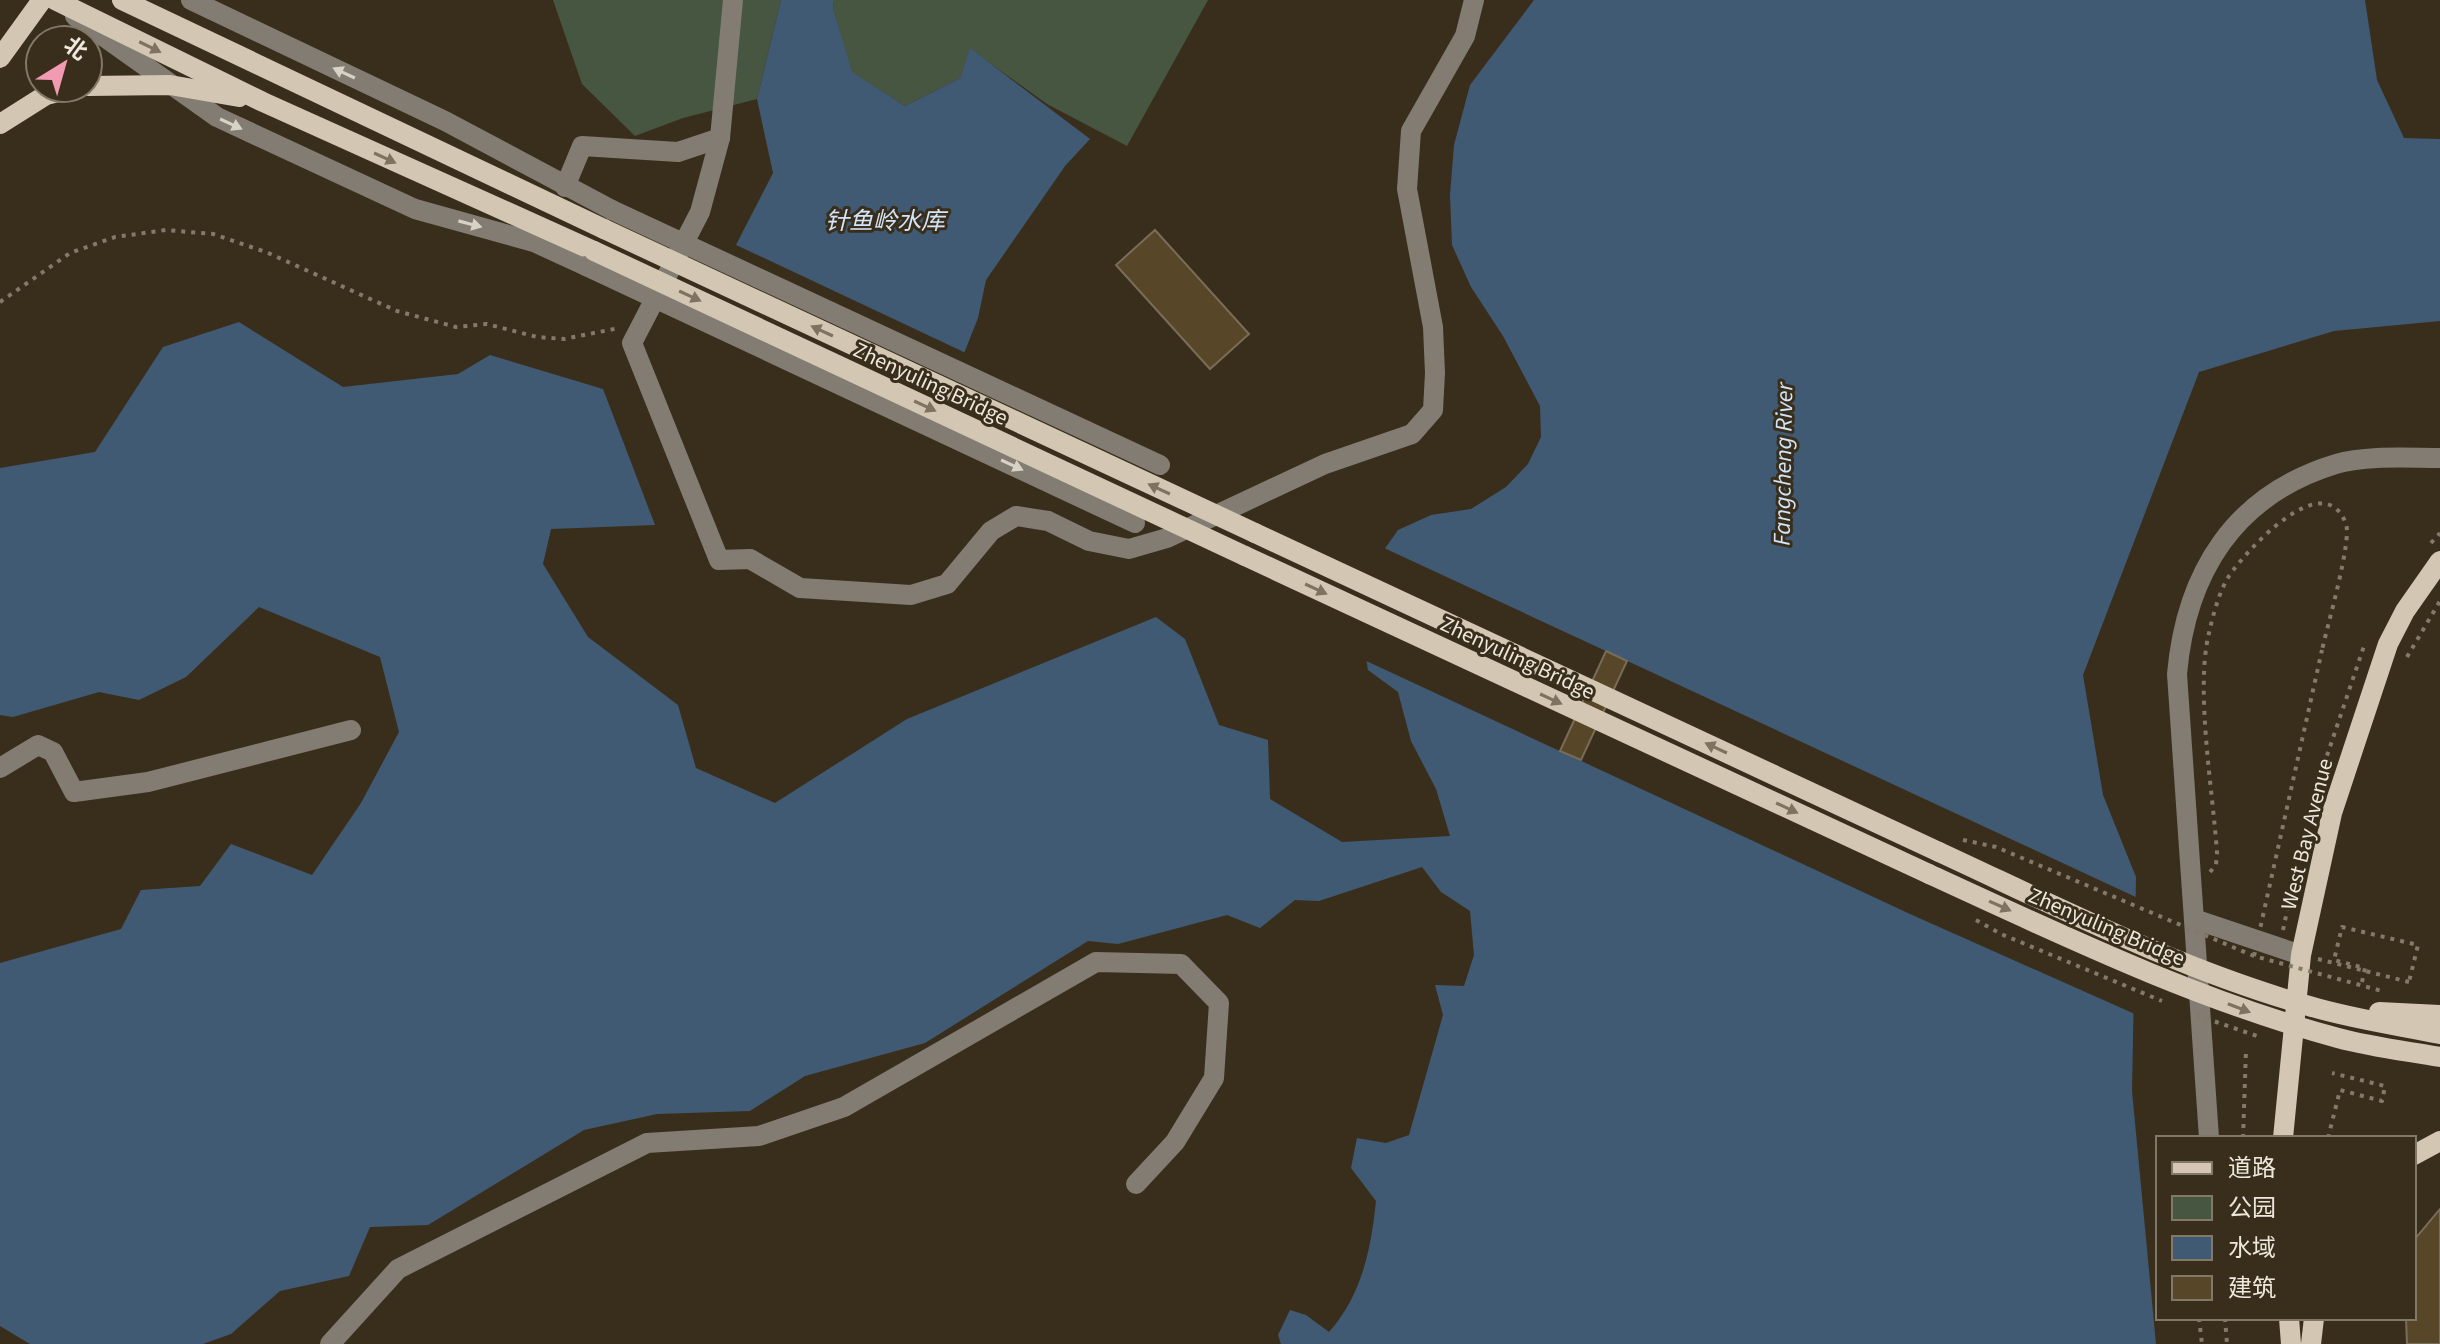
<svg xmlns="http://www.w3.org/2000/svg" width="2440" height="1344" font-family="'Source Sans 3','Noto Sans SC',sans-serif">
  <style>
    .green { fill: #465641 }
    .water { fill: #415a74 }
    .pier { fill: #392e1c }
    .building { fill: #574627; stroke: #796d58; stroke-width: 2 }
    .lines { fill: none; stroke-linecap: round; stroke-linejoin: round }
    .path { stroke: #847a6b; stroke-width: 4; stroke-dasharray: 4 6; stroke-linecap: butt }
    .minor { stroke: #827c72; stroke-width: 20 }
    .major { stroke: #d3c7b4; stroke-width: 20 }
    .path-bridge { stroke: #847a6b; stroke-width: 4; stroke-dasharray: 4 6; stroke-linecap: butt }
    .minor-bridge { stroke: #827c72; stroke-width: 20 }
    .major-bridge { stroke: #d3c7b4; stroke-width: 20 }
    .oneway { fill: #7e7360 }
    .oneway2 { fill: #d8d2c6 }
    .labels { text-anchor: middle; stroke-width: 6; stroke-linejoin: round; paint-order: stroke }
    .street-label { font-size: 22px; fill: #eee7db; stroke: #392e1c }
    .water-label { font-size: 24px; font-style: italic; fill: #d3e5f8; stroke: #392e1c }
  </style>
  <rect width="100%" height="100%" fill="#392e1c"/>
  <!-- green -->
  <g class="green">
    <polygon points="553,0 781,0 757,99 683,118 635,136 582,84"/>
    <polygon points="834,0 1208,0 1127,146 1047,104 970,49 960,78 905,106 851,72 833,8"/>
  </g>
  <!-- water -->
  <g class="water">
    <polygon points="781,0 834,0 833,8 852,72 905,106 960,78 970,48 1090,139 1065,166 986,280 978,318 953,381 720,276 773,173 757,99"/>
    <path d="M1534,0H2365L2377,80L2404,138L2440,139V321L2334,331L2199,372L2083,675L2103,795L2136,877L2132,1091L2156,1344H1281L1278,1335L1290,1310L1306,1315L1329,1332C1362,1295 1371,1249 1376,1201L1351,1168L1357,1138L1386,1143L1409,1135L1443,1015L1435,985L1464,986L1474,955L1470,911L1441,892L1422,867L1319,901L1295,900L1260,928L1227,915L1118,944L1088,941L925,1043L805,1076L750,1111L657,1114L584,1130L428,1225L370,1227L349,1276L280,1291L231,1334L203,1344H30L0,1326V963L121,929L141,890L200,886L231,844L312,875L361,803L399,732L380,657L259,607L186,677L139,700L99,692L13,717L0,715V468L95,452L163,347L239,322L343,387L458,374L490,355L603,389L655,525L551,529L543,564L588,637L678,705L696,768L775,803L907,719L1156,617L1185,639L1219,725L1268,740L1270,799L1342,842L1450,836L1436,789L1411,741L1398,692L1368,670L1355,591L1398,530L1431,515L1471,509L1506,487L1528,464L1541,437L1540,406L1503,336L1471,287L1452,245L1450,195L1454,145L1470,85Z"/>
  </g>
  <!-- pier -->
  <g class="pier">
    <polygon points="732,243 968,354 957,383 716,274"/>
    <polygon points="1382,547 2140,899 2137,1015 1910,914 1362,659 1351,591"/>
  </g>
  <!-- building -->
  <g class="building">
    <polygon points="1155,230 1249,334 1210,369 1116,265"/>
    <polygon points="1606,651 1627,661 1581,760 1560,751"/>
    <polygon points="2440,1209 2440,1344 2407,1344 2406,1318 2414,1318 2414,1240"/>
  </g>
  <g class="lines">
    <!-- path -->
    <g class="path">
      <polyline points="0,302 70,253 115,237 166,230 213,234 266,252 397,311 456,327 487,324 537,337 564,339 619,328"/>
      <polyline points="2431,543 2440,533"/>
      <polyline points="2407,657 2440,601"/>
      <path d="M2210,872L2216,865L2217,853C2213,792 2195,689 2209,633C2213,615 2219,592 2229,576C2245,552 2324,464 2346,524C2352,541 2327,627 2322,650"/>
      <polyline points="2283,930 2309,809 2365,643"/>
      <polyline points="2318,959 2409,982"/>
      <polyline points="2243,1138 2246,1050"/>
      <polyline points="2328,1138 2340,1090 2382,1101 2385,1086 2332,1073"/>
      <polyline points="2199,1318 2202,1344"/>
      <polyline points="2225,1318 2227,1344"/>
    </g>
    <!-- minor -->
    <g class="minor">
      <polyline points="191,0 445,121 612,210"/>
      <polyline points="733,0 720,138 700,212 632,343 719,560 750,559 800,588 911,595 947,584 991,531 1016,516 1048,521 1089,541 1129,549 1167,538 1325,464 1412,434 1433,410 1435,373 1433,327 1407,189 1411,131 1465,36 1474,0"/>
      <polyline points="75,16 217,117 415,209 534,242 586,266"/>
      <polyline points="565,187 582,146 678,152 720,138"/>
      <polyline points="0,768 38,745 53,752 74,792 148,782 351,730"/>
      <polyline points="2194,919 2301,955"/>
      <path d="M2209,1138L2177,674C2186,573 2234,495 2336,464C2367,455 2408,458 2440,458"/>
      <polyline points="330,1344 398,1269 647,1143 759,1136 844,1107 1096,962 1181,964 1219,1003 1214,1078 1175,1142 1136,1184"/>
    </g>
    <!-- major -->
    <g class="major">
      <polyline points="55,0 263,102 594,251"/>
      <polyline points="122,0 604,229"/>
      <polyline points="0,58 42,0"/>
      <polyline points="88,86 170,85 239,97"/>
      <polyline points="0,124 46,95 74,88"/>
      <polyline points="1255,533 1939,852"/>
      <polyline points="1245,556 1929,874"/>
      <polyline points="2283,1138 2301,955 2332,813 2388,644 2405,611 2440,561"/>
      <polyline points="2414,1155 2440,1141"/>
      <polyline points="2289,1318 2291,1344"/>
      <polyline points="2311,1344 2314,1318"/>
    </g>
    <!-- path-bridge -->
    <g class="path-bridge">
      <polyline points="1963,840 1996,847 2254,956 2382,991"/>
      <polyline points="1976,920 2001,934 2162,1001"/>
      <polyline points="2254,956 2322,650"/>
      <polyline points="2362,982 2365,968 2334,960 2342,927 2418,945 2409,982"/>
      <polyline points="2196,1015 2260,1037"/>
    </g>
    <!-- minor-bridge -->
    <g class="minor-bridge">
      <polyline points="612,210 1160,465"/>
      <polyline points="586,266 1135,523"/>
    </g>
    <!-- major-bridge -->
    <g class="major-bridge">
      <polyline points="604,229 1255,533"/>
      <polyline points="594,251 1245,556"/>
      <path d="M1939,852C2060,908 2181,970 2309,1006C2352,1019 2396,1025 2440,1034"/>
      <path d="M1929,874C2062,935 2196,1000 2338,1038C2371,1047 2406,1051 2440,1057"/>
      <polyline points="2379,1012 2440,1015"/>
    </g>
  </g>
  <!-- one-way arrows -->
  <defs><path id="oneway-solid" d="M-6-.8H1V-3.2L6.5 0L1 3.2V.8H-6Z" transform="scale(2)"/></defs>
  <g class="oneway">
    <use href="#oneway-solid" transform="translate(150 47) rotate(26)"/>
    <use href="#oneway-solid" transform="translate(385 158) rotate(25)"/>
    <use href="#oneway-solid" transform="translate(690 296) rotate(25)"/>
    <use href="#oneway-solid" transform="translate(822 331) rotate(-155)"/>
    <use href="#oneway-solid" transform="translate(925 406) rotate(25)"/>
    <use href="#oneway-solid" transform="translate(1159 489) rotate(-155)"/>
    <use href="#oneway-solid" transform="translate(1316 589) rotate(25)"/>
    <use href="#oneway-solid" transform="translate(1551 699) rotate(25)"/>
    <use href="#oneway-solid" transform="translate(1716 748) rotate(-155)"/>
    <use href="#oneway-solid" transform="translate(1787 808) rotate(25)"/>
    <use href="#oneway-solid" transform="translate(2000 906) rotate(24)"/>
    <use href="#oneway-solid" transform="translate(2239 1008) rotate(21)"/>
  </g>
  <g class="oneway2">
    <use href="#oneway-solid" transform="translate(344 73) rotate(-155)"/>
    <use href="#oneway-solid" transform="translate(231 124) rotate(25)"/>
    <use href="#oneway-solid" transform="translate(470 224) rotate(15)"/>
    <use href="#oneway-solid" transform="translate(1012 465) rotate(25)"/>
  </g>
  <g class="labels">
    <!-- street labels -->
    <g class="street-label">
      <text transform="translate(931 383) rotate(25)" y="8">Zhenyuling Bridge</text>
      <text transform="translate(1518 657) rotate(25)" y="8">Zhenyuling Bridge</text>
      <text transform="translate(2306 834) rotate(-76)" y="8">West Bay Avenue</text>
      <text transform="translate(2107 926) rotate(23)" y="8">Zhenyuling Bridge</text>
    </g>
    <!-- water labels -->
    <g class="water-label">
      <text x="885" y="229">针鱼岭水库</text>
      <text transform="translate(1783 464) rotate(-89)" y="8">Fangcheng River</text>
    </g>
  </g>
  <!-- legend -->
  <rect x="2156" y="1136" width="260" height="184" fill="#392e1c" stroke="#817868" stroke-width="2"/>
  <rect x="2172" y="1162" width="40" height="12" fill="#d3c7b4" stroke="#817868" stroke-width="2"/>
  <text x="2228" y="1176" font-size="24" fill="#eee7db">道路</text>
  <rect x="2172" y="1196" width="40" height="24" fill="#465641" stroke="#817868" stroke-width="2"/>
  <text x="2228" y="1216" font-size="24" fill="#eee7db">公园</text>
  <rect x="2172" y="1236" width="40" height="24" fill="#415a74" stroke="#817868" stroke-width="2"/>
  <text x="2228" y="1256" font-size="24" fill="#eee7db">水域</text>
  <rect x="2172" y="1276" width="40" height="24" fill="#574627" stroke="#817868" stroke-width="2"/>
  <text x="2228" y="1296" font-size="24" fill="#eee7db">建筑</text>
  <!-- north arrow -->
  <g transform="translate(64 64) rotate(37)"><circle r="38" fill="#392e1c" stroke="#817868" stroke-width="2"/>
  <path d="M0-6L14 30L0 20L-14 30Z" fill="#f19ab1"/>
  <text y="-12" font-size="22" font-weight="bold" text-anchor="middle" fill="#eee7db">北</text>
  </g>
</svg>
